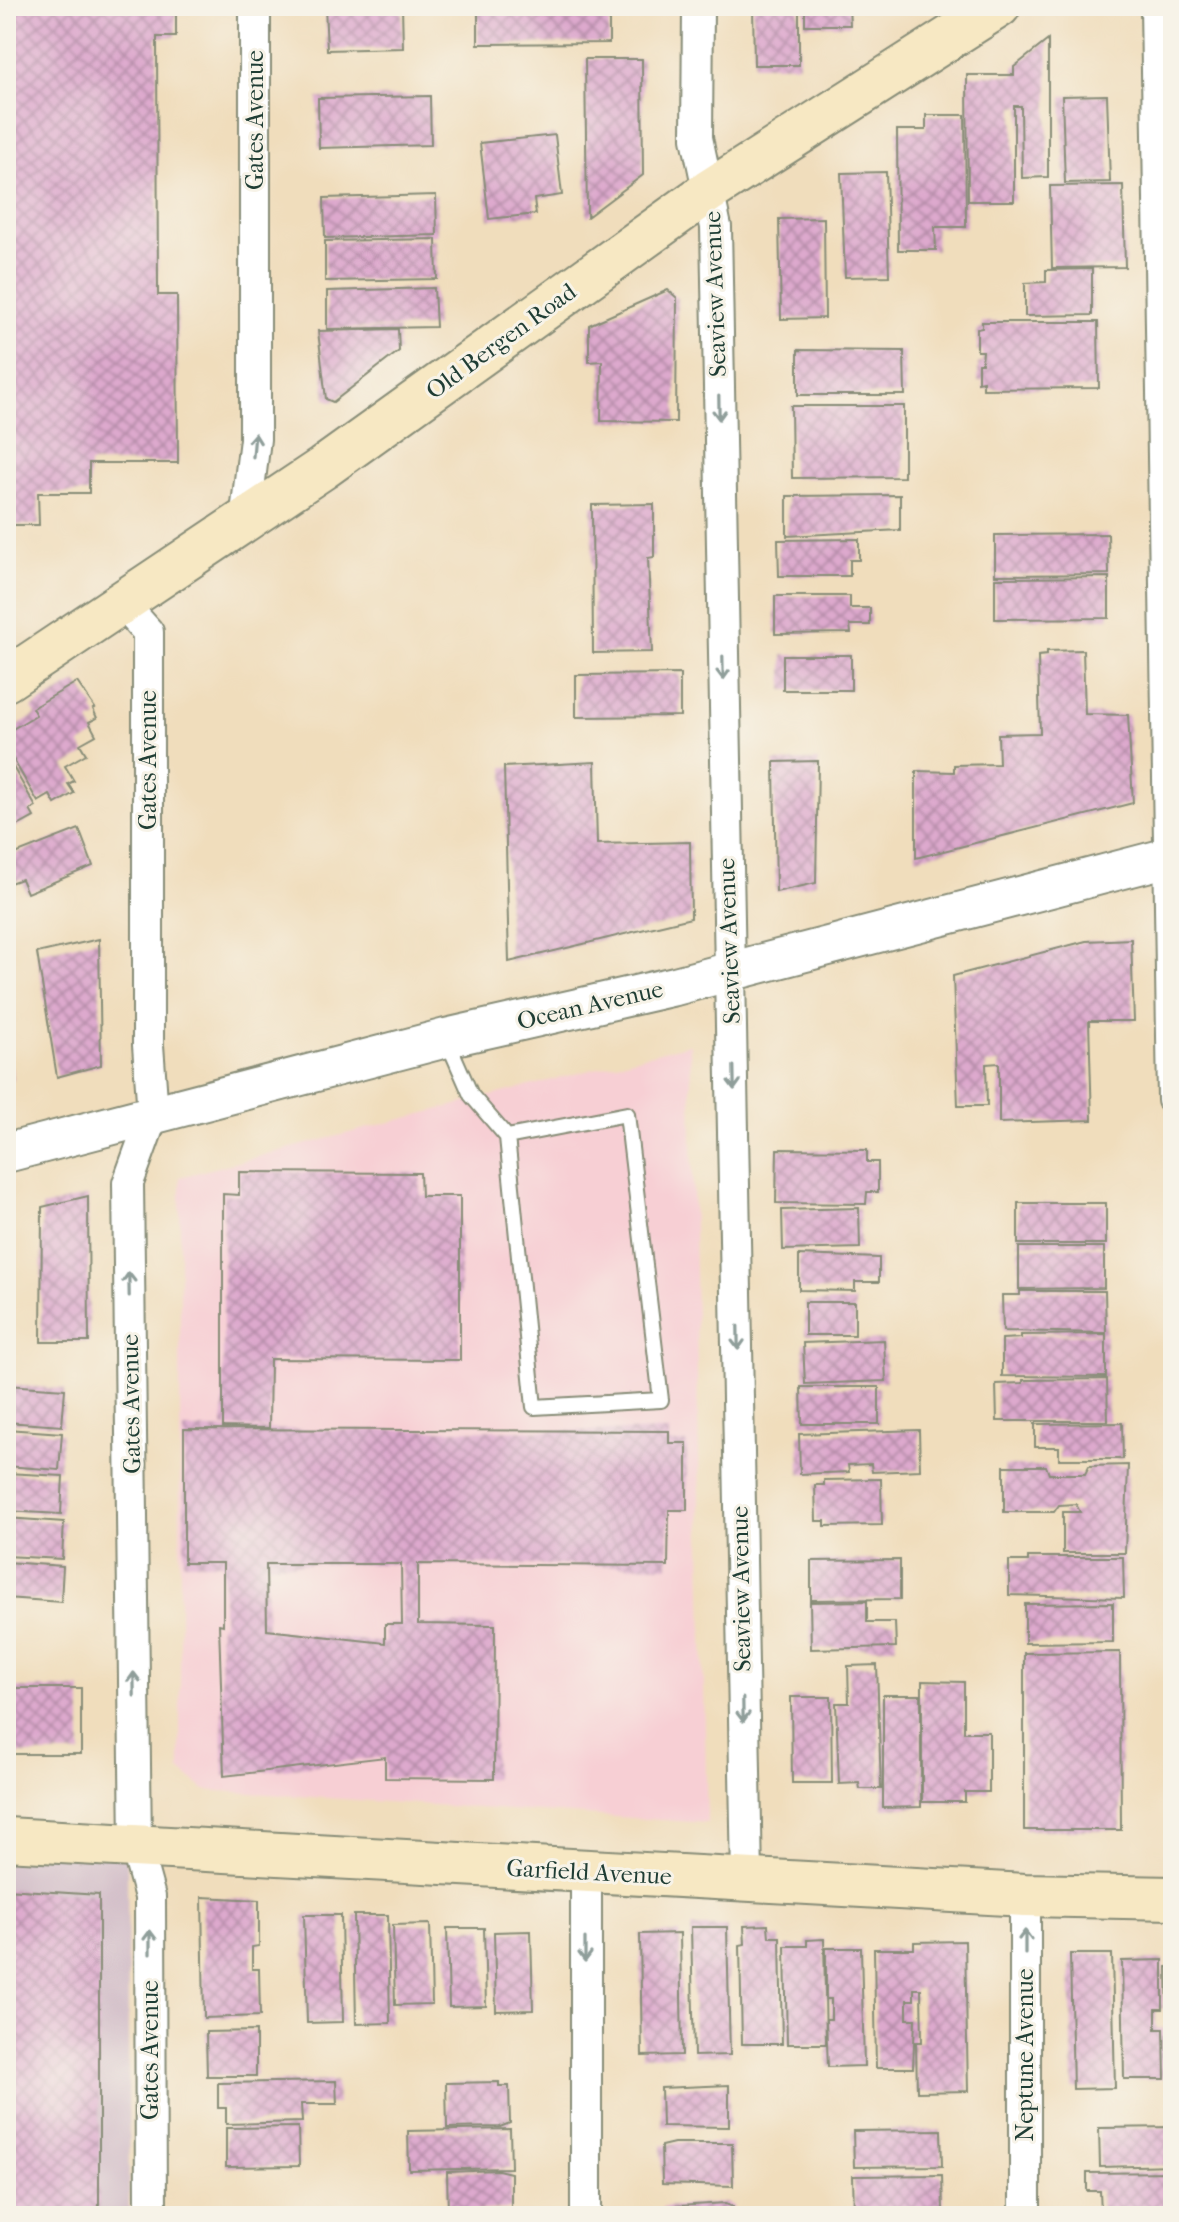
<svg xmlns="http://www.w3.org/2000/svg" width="1179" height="2222" font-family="'IM FELL French Canon',serif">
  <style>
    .built { fill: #f7cfd4 }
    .industrial { fill: #d2bdc8 }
    .building { fill: url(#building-cross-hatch); fill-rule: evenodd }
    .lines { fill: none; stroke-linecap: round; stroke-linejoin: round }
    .service-casing { stroke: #888d78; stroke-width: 18 }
    .minor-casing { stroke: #888d78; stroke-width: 34 }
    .tertiary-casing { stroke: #888d78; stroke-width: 42 }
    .secondary-casing { stroke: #888d78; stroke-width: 46 }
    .service { stroke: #fff; stroke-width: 14 }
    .minor { stroke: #fff; stroke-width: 30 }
    .tertiary { stroke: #fff; stroke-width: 38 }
    .secondary { stroke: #f7e8c3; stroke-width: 42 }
    .oneway { stroke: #8f9e9a }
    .labels { text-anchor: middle; stroke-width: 6; stroke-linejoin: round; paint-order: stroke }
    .street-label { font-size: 24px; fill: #1f3d34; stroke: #f7f3e8 }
  </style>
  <defs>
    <pattern id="building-cross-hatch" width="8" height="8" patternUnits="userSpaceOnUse" patternTransform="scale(2)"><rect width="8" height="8" fill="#dda9cd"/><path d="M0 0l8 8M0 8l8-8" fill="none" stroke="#b38ba7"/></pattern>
  </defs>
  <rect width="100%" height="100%" fill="#f7f3e8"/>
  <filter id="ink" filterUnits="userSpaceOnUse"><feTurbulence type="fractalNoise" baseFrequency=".0125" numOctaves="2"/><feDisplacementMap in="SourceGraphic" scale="16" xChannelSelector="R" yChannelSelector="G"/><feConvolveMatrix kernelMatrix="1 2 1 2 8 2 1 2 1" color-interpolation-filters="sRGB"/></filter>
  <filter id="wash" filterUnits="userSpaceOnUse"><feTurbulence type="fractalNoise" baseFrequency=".006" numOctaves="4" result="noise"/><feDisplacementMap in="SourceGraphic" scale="32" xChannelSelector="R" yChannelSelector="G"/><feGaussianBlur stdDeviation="1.8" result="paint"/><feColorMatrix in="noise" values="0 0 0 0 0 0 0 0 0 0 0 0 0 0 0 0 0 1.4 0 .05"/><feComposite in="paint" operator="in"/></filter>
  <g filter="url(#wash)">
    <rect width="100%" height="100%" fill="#f0ddbc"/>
    <!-- built -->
    <polygon class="built" points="690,1044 707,1823 205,1790 180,1770 180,1177"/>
    <!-- industrial -->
    <polygon class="industrial" points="6,1844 127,1850 129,2216 6,2216"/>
    <g id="blocks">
      <!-- building -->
      <g class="building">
        <polygon points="6,6 176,6 176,37 157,37 158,295 177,295 178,463 89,463 89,493 38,493 39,525 6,525"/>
        <polygon points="325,6 402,6 403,48 327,50"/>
        <polygon points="753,6 799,6 799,65 754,65"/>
        <polygon points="805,6 849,6 850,25 805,25"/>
        <polygon points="478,8 609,8 609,43 478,44"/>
        <polygon points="1048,40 1048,177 1022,178 1021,106 1014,106 1014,201 968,201 967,75 1014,75 1014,67"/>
        <polygon points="585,59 642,59 643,175 587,217"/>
        <polygon points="1107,95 1110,182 1065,183 1062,96"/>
        <polygon points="430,96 431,145 319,148 318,98"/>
        <polygon points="926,115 965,115 966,227 935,227 936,250 898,250 897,130 926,130"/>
        <polygon points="555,135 562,195 534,199 536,214 489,219 480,143"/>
        <polygon points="886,172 889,276 845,277 841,173"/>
        <polygon points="1123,185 1125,267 1052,268 1050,186"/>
        <polygon points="436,195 437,235 325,238 324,198"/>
        <polygon points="824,218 825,318 781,319 779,219"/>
        <polygon points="436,239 437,279 325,281 325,241"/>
        <polygon points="1092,269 1092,315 1025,316 1025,283 1046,282 1046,270"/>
        <polygon points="434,288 436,327 327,329 327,291"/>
        <polygon points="668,290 677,298 676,422 601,421 602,361 589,362 589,325"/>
        <polygon points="982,322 1098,322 1099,388 983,389 983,381 978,382 978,363 982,363 983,351 977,351 977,329 982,328"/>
        <polygon points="398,329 399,351 333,402 326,399 318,331"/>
        <polygon points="798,350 904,351 905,395 798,395"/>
        <polygon points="791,406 904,406 904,477 792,478"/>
        <polygon points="900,495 900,530 787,536 787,496"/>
        <polygon points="654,504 654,557 648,558 652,652 593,653 592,505"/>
        <polygon points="1108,534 1109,574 995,575 995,535"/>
        <polygon points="859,539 859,560 850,560 850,576 779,576 778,540"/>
        <polygon points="1109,577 1109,618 995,619 995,578"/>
        <polygon points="775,596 850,596 850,608 870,608 870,625 850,625 851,633 775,634"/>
        <polygon points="1083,650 1085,714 1128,715 1133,803 916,858 916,771 954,772 954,765 999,764 998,734 1040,733 1038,656 1047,655 1047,651"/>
        <rect x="783" y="655" width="68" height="35"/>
        <polygon points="680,674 680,716 576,717 576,675"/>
        <polygon points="77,682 95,708 93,709 97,718 89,722 96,735 80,744 86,754 65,766 74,781 68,784 74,793 55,804 50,795 38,802 6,747 6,733 36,715 32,708"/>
        <polygon points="6,755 36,807 30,810 34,817 16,827 12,820 6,824"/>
        <polygon points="818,761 816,883 776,892 774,762"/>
        <polygon points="595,762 597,844 690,842 691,918 509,962 504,767"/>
        <polygon points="79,829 93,866 27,893 21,879 10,883 6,872 6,867 13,864 10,856"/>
        <polygon points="99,939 101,1065 57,1077 37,953"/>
        <polygon points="1131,939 1134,1021 1089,1021 1092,1120 999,1123 999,1063 986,1064 987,1106 958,1106 953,976 1086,941"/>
        <polygon points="7,1053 14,1079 6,1082 6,1054"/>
        <polygon points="777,1149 867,1150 867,1162 878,1162 878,1192 867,1192 866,1204 776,1203"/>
        <polygon points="239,1172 420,1173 421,1196 460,1196 460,1360 270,1359 269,1428 223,1427 223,1194 239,1195"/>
        <polygon points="88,1196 89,1342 41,1342 42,1207"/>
        <rect x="1018" y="1203" width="88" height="41"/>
        <polygon points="859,1208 860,1248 783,1250 782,1210"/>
        <polygon points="1019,1247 1104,1247 1104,1288 1019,1289"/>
        <polygon points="799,1255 879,1258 879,1282 855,1282 855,1291 799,1290"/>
        <polygon points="1020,1291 1105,1291 1106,1333 1003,1331 1002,1295 1020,1295"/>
        <rect x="805" y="1302" width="50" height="33"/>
        <polygon points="1106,1334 1106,1377 1002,1376 1002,1339 1021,1338 1021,1335"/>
        <polygon points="884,1340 886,1381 805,1384 803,1343"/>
        <polygon points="1107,1379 1108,1421 997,1421 996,1384 1023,1383 1023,1380"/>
        <polygon points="6,1385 65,1389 62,1426 6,1422"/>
        <polygon points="801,1387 879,1387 879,1424 802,1424"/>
        <polygon points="1122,1423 1123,1459 1059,1459 1059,1447 1035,1447 1035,1424"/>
        <polygon points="6,1429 62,1433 59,1470 6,1466"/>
        <path d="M184,1429L669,1431V1443H687V1510H669L668,1566L418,1564V1624L495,1625L494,1779L385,1778V1757L224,1776L219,1624L223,1625V1563H184ZM266,1564H401L402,1624H385V1643L267,1630Z"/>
        <polygon points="919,1430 920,1470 872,1472 871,1464 848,1465 849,1472 800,1474 799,1434"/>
        <polygon points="1128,1465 1125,1553 1063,1553 1063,1512 1080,1512 1076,1504 1059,1505 1054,1512 1004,1512 1004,1466 1046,1466 1049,1474 1085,1474 1089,1466"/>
        <polygon points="6,1473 63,1476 61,1514 6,1511"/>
        <polygon points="881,1479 882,1525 825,1526 825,1521 816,1521 815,1485 824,1485 824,1480"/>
        <polygon points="6,1518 64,1522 62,1559 6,1556"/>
        <polygon points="1028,1557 1123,1557 1124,1598 1009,1595 1009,1561 1028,1561"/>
        <polygon points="900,1560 900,1599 811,1600 811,1561"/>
        <polygon points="6,1562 63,1566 61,1602 6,1598"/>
        <polygon points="867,1601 867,1622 895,1622 896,1647 811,1649 810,1602"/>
        <polygon points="1113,1603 1113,1642 1025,1643 1025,1604"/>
        <polygon points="1120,1652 1121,1830 1024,1830 1024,1653"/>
        <polygon points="877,1665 881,1789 860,1789 859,1783 839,1784 836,1703 849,1703 848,1666"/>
        <polygon points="922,1681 964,1682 964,1732 989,1732 989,1792 965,1792 965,1802 922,1802"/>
        <rect x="6" y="1688" width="75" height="66"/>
        <polygon points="883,1695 921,1695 921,1807 883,1808"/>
        <polygon points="791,1697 831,1697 832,1783 792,1783"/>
        <polygon points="6,1889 99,1895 99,2216 6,2216"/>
        <polygon points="202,1897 259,1900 259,1946 252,1947 252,1969 259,1969 260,2016 204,2018"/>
        <polygon points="304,1915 341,1915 343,2022 307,2023"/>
        <polygon points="354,1915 388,1915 390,2023 356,2024"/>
        <polygon points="430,1924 432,2004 395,2005 393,1925"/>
        <polygon points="768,1925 769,1937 780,1937 782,2044 742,2044 740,1945 745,1944 744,1926"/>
        <polygon points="691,1927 727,1927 730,2055 694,2056"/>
        <polygon points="447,1928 484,1928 486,2006 449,2007"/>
        <polygon points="531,1931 533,2010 496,2011 494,1932"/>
        <polygon points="680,1933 682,2055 642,2056 640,1934"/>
        <polygon points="824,1939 826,2044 787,2044 785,1946 807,1946 807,1940"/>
        <polygon points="965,1941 968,2091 917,2092 916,2042 922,2042 921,1989 914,1989 914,2000 907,2000 907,2019 915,2019 913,2068 876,2068 874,1949 914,1949 914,1942"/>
        <polygon points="826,1948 861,1948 864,2066 828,2067 826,2019 831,2019 831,1999 826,1999"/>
        <polygon points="1070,1954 1112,1954 1115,2088 1073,2089"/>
        <polygon points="1163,1960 1163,2009 1156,2009 1156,2029 1164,2029 1165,2079 1124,2079 1122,1961"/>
        <polygon points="1167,1967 1173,1967 1173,2063 1169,2063"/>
        <polygon points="256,2031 256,2076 207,2076 206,2032"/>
        <polygon points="336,2081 337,2104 301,2104 302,2122 226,2124 226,2108 218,2108 218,2083"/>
        <polygon points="499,2082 499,2086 509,2086 510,2123 500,2127 447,2128 446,2083"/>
        <polygon points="729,2085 729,2127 662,2126 661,2088"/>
        <polygon points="298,2127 299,2166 226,2167 226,2128"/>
        <polygon points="1173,2127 1173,2165 1100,2167 1099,2128"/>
        <polygon points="510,2129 511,2168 409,2170 408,2131"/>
        <polygon points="941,2130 942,2166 854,2167 853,2131"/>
        <polygon points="674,2143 732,2143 733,2186 662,2184 661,2146"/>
        <polygon points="498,2170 511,2173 511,2209 448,2212 447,2172"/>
        <polygon points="1173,2172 1173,2211 1101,2212 1100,2191 1087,2191 1087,2173"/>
        <polygon points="942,2175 943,2211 854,2212 853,2176"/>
        <polygon points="726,2203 733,2206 733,2216 662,2216 662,2207"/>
      </g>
    </g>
  </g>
  <g filter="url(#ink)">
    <use href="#blocks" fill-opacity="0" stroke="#888d78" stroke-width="2"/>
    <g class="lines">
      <!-- service casing -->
      <g class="service-casing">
        <polyline id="service" points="446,1038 471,1095 507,1137 534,1407 661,1400 627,1114 507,1137"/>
      </g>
      <!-- minor casing -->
      <g class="minor-casing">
        <g id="minor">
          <polyline points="698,6 697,138 716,227 747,1878"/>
          <polyline points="1156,6 1173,1100"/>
          <polyline points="245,522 255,439 255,6"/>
          <polyline points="123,604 148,632 148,1045 153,1114 128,1183 136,1846 150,1897 151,2216"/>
          <polyline points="586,2216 586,1872"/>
          <polyline points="1025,2216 1025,1895"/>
        </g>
      </g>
      <!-- tertiary casing -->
      <g class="tertiary-casing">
        <polyline id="tertiary" points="6,1153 446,1038 675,986 1173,856"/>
      </g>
      <!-- secondary casing -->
      <g class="secondary-casing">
        <g id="secondary">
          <polyline points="6,680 323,468 709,191 999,6"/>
          <polyline points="6,1839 1025,1895 1173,1898"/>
        </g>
      </g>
      <!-- service -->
      <use href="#service" class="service"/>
      <!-- minor -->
      <use href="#minor" class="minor"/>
      <!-- tertiary -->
      <use href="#tertiary" class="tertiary"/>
      <!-- secondary -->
      <use href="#secondary" class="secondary"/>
    </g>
    <!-- one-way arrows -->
    <defs><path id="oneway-shaft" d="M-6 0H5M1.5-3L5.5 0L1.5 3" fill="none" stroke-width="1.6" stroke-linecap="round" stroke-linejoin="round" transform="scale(2)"/></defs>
    <g class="oneway">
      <use href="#oneway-shaft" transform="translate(719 408) rotate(89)"/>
      <use href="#oneway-shaft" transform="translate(254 445) rotate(-85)"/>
      <use href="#oneway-shaft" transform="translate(723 668) rotate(89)"/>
      <use href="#oneway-shaft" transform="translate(734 1078) rotate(89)"/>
      <use href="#oneway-shaft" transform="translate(129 1284) rotate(-91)"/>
      <use href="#oneway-shaft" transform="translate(738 1338) rotate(89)"/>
      <use href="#oneway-shaft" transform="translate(134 1684) rotate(-91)"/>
      <use href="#oneway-shaft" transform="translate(743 1710) rotate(89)"/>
      <use href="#oneway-shaft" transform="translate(150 1942) rotate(-90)"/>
      <use href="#oneway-shaft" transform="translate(1025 1942) rotate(-90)"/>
      <use href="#oneway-shaft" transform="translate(585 1950) rotate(90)"/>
    </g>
  </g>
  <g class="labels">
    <!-- street labels -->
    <g class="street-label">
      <text transform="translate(255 120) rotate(-90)" y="8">Gates Avenue</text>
      <text transform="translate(715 294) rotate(-92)" y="8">Seaview Avenue</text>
      <text transform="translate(501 341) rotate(-36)" y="8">Old Bergen Road</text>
      <text transform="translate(148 760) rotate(-90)" y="8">Gates Avenue</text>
      <text transform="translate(729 941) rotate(-92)" y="8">Seaview Avenue</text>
      <text transform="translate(590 1005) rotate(-13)" y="8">Ocean Avenue</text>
      <text transform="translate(131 1404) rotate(-91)" y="8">Gates Avenue</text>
      <text transform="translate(741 1589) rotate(-91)" y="8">Seaview Avenue</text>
      <text transform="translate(589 1872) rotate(3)" y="8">Garfield Avenue</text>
      <text transform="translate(150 2050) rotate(-90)" y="8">Gates Avenue</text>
      <text transform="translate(1025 2055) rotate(-90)" y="8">Neptune Avenue</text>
    </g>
  </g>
  <!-- margin -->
  <rect width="1179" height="2222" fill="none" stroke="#f7f3e8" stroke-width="32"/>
</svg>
